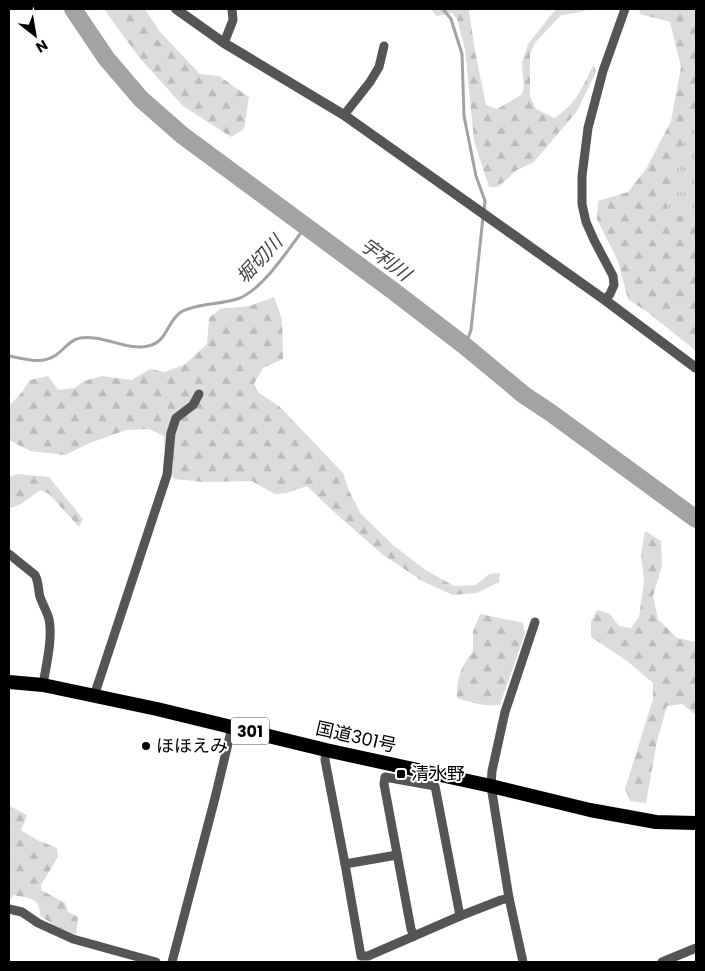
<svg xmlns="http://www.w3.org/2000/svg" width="705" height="971" font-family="Poppins,'Noto Sans JP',sans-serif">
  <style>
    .grass { fill: url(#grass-tufts) }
    .forest { fill: url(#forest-firs) }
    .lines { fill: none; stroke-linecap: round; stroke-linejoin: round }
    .stream { stroke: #a3a3a3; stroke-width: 3 }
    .river { stroke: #a3a3a3; stroke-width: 18 }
    .minor { stroke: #555; stroke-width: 9 }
    .tertiary { stroke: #555; stroke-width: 10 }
    .trunk { stroke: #000; stroke-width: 14 }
    .poi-dot { fill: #000; stroke: #fff; stroke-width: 2 }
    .labels { text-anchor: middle; stroke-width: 4; stroke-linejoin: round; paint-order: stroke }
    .shield { fill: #fff; stroke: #4c4c4c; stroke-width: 1 }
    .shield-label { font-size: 16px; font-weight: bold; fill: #000 }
    .street-label { font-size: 18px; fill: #000; stroke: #fff }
    .poi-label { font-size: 18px; fill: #000; stroke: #fff; text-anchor: start }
    .water-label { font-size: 19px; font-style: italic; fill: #444; stroke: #fff }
  </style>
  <defs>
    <pattern id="grass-tufts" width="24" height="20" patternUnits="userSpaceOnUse" patternTransform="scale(1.25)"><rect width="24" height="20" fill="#dcdcdc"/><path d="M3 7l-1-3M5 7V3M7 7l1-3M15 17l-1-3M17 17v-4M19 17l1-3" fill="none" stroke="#bbb"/></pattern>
    <pattern id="forest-firs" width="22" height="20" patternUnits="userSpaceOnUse" patternTransform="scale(1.25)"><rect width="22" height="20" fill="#dcdcdc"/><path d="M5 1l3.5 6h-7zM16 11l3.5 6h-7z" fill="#bbb"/></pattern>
  </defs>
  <rect width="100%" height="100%" fill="#fff"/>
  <!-- grass -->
  <polygon class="grass" points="696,49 696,231 659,212"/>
  <!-- forest -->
  <g class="forest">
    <polygon points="104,9 145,9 160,32 200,74 219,76 249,97 244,129 231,137 183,106 138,56"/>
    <path d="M432,9H470L469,12L475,51L486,105L497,109L521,95L524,88L522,63L528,44L556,9H586L582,12L561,15L535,43L530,54V96L536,109L554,118C576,105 583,86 594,64L596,72L577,111L534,162L517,170L498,187H489L474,141L465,49L457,19L452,13L437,16L432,11Z"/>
    <polygon points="639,9 696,9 696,106 664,198 669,212 684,218 696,210 696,351 650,314 628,299 618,261 597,219 598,201 628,192 646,169 671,121 681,67 670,22 640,14"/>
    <polygon points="274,297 282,320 283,359 263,368 254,384 259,393 279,406 343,473 348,489 361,514 393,545 424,569 454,586 476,585 489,574 500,573 499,582 477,593 453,595 422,581 382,554 334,512 307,486 287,493 275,494 252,481 203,482 174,479 165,464 164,436 149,429 126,430 90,443 65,455 30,451 9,440 9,406 22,392 30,380 48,376 58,390 74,388 84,381 102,376 132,380 150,369 165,372 184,365 207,344 209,318 220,309 250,306"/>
    <polygon points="18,474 49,477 83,519 79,527 49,494 40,490 21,504 11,508 9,505 9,477"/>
    <polygon points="645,531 661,541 662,566 653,596 658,619 677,638 696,642 696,715 682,704 667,706 657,741 646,803 630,801 625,789 653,699 653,683 627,661 591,637 591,622 597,610 610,614 619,626 631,628 639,617 644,581 641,555"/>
    <path d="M480,614L523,623L525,634L500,704C491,709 467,701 457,698C456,681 461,665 473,652V632Z"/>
    <path d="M10,806L27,815L21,830L37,840L57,848L58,857L41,885V890L65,903L68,912L78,917L76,935L56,927L40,915C39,896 30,899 14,895L9,900V807Z"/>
  </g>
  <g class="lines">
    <!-- stream -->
    <g class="stream">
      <polyline points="443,9 451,19 462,54 464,116 476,176 485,201 484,211"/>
      <polyline points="465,346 471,330 483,217"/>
      <path d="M9,356C24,359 42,365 56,355C65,349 69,340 80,338C102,334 126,351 148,346C168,342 166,322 181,312C196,303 222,305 240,298C265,287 289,248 306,226"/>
    </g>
    <!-- river -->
    <polyline class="river" points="73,9 106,58 141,99 182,135 392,290 465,346 524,395 551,413 696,519"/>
    <!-- minor -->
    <g class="minor">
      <polyline points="224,43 233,20 232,9"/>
      <polyline points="344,115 370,82 379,67 384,46"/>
      <polyline points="605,300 610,294 614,285 613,276 594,240 586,222 582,204 582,176 588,128 603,71 625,9"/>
      <path d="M9,554L35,575C39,582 38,590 40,597C43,605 47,612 49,619C53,639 46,665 43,685"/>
      <polyline points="94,696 167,475 171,433 176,418 193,405 199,394"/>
      <polyline points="326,750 325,760 345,864 361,956 368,956 460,916 501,900 509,898"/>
      <polyline points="345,864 397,855"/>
      <polyline points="9,909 22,912 38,923 73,939 156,962"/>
      <polyline points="414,936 411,929 384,784 385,777 435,786 460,916"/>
      <polyline points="172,962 215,798 232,727"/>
      <polyline points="523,962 509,898 491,786 492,771 505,712 535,622"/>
      <polyline points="662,962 696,948"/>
    </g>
    <!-- tertiary -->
    <polyline class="tertiary" points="176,9 224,43 344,115 605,300 696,368"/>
    <!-- trunk -->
    <polyline class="trunk" points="9,682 43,685 157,709 326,750 491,786 590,810 656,822 696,823"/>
  </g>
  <!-- markers -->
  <g class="poi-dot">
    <circle cx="146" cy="746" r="5"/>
    <rect x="396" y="769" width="10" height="10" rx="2.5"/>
  </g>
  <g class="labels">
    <!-- shield labels -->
    <rect class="shield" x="231" y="717.5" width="38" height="27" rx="4"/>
    <g class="shield-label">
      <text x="250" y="737">301</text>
    </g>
    <!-- street labels -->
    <g class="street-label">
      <text transform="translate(356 737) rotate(13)" y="6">国道301号</text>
    </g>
    <!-- poi labels -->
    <g class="poi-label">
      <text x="156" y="752">ほほえみ</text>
      <text x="411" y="780">清水野</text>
    </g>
    <!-- water labels -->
    <g class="water-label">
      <text transform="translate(259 259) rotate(-47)" y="7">堀切川</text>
      <text transform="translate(386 259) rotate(37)" y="7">宇利川</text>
    </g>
  </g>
  <!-- border -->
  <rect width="705" height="971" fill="none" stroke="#000000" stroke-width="20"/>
  <!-- north arrow -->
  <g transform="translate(35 35) rotate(149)" stroke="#ffffff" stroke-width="4" paint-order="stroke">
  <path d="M0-4L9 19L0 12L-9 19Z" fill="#000000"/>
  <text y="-8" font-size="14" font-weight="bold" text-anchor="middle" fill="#000000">N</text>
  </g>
</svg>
